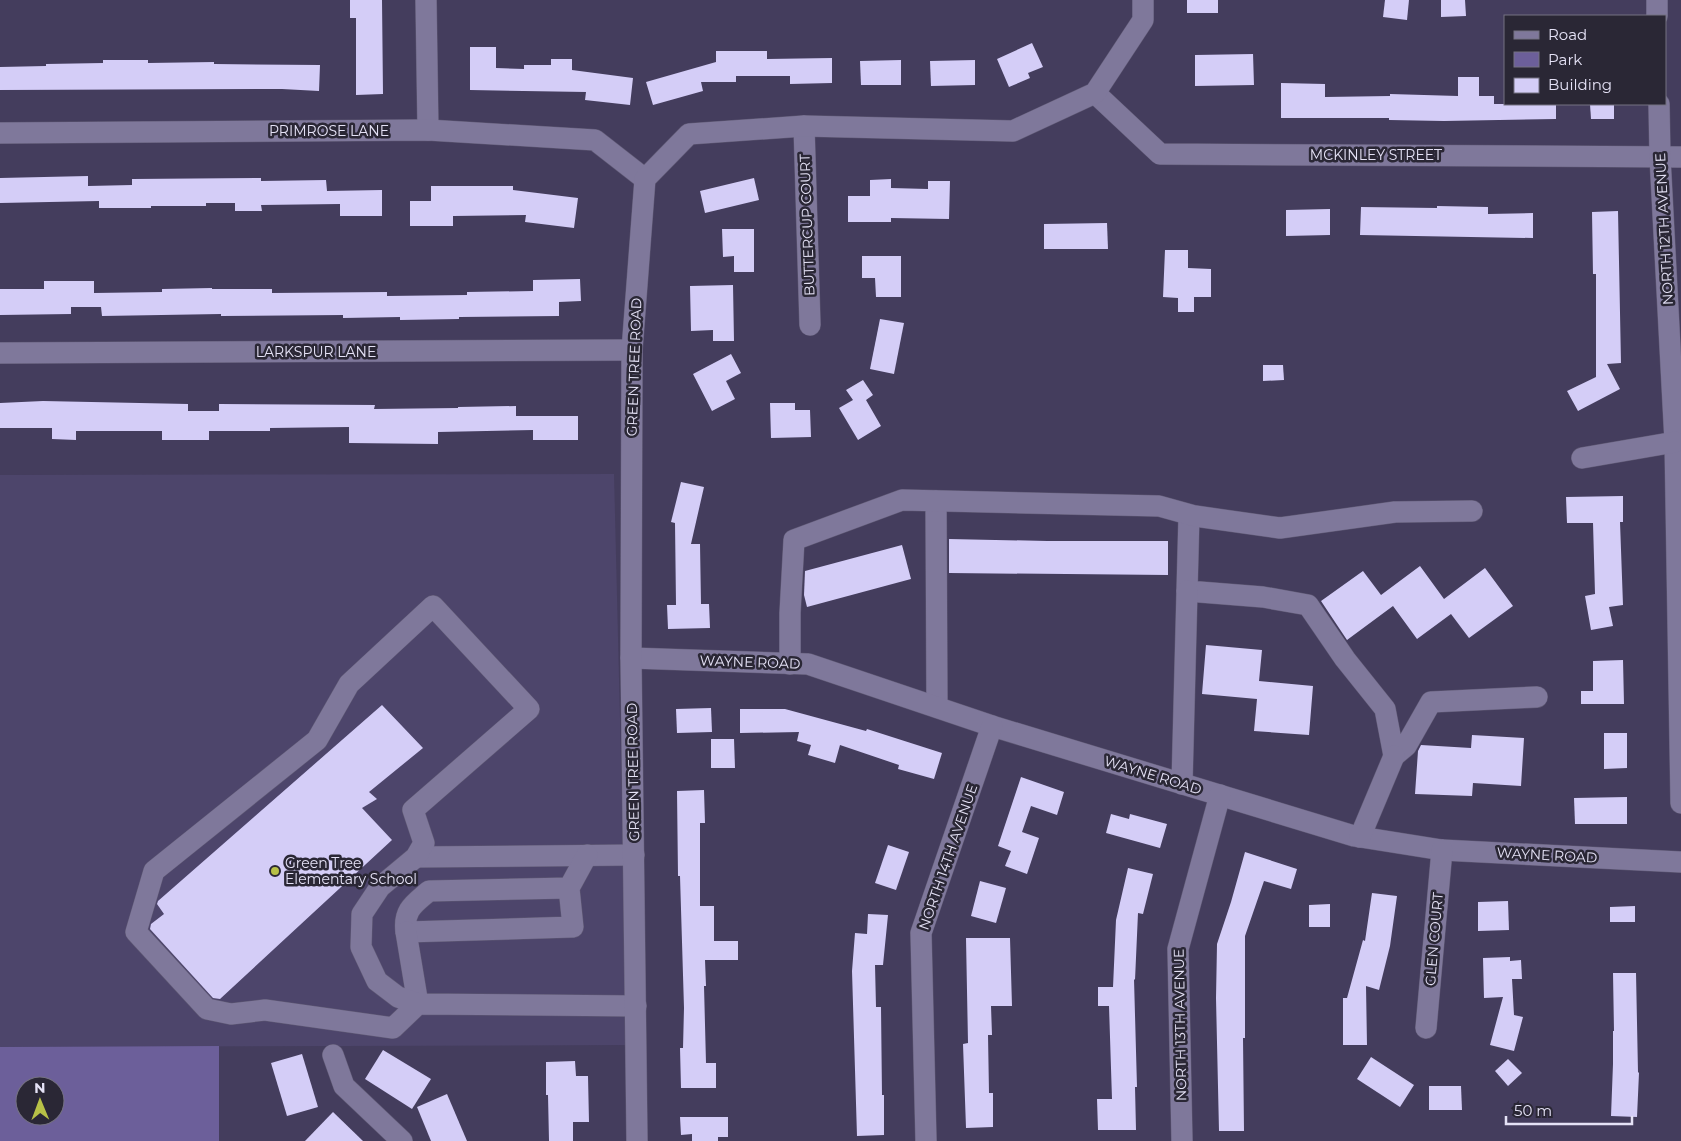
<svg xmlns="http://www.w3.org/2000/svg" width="1681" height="1141" font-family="Montserrat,sans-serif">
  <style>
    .built { fill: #4d456b }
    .green { fill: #6c5f9a; fill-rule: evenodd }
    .building { fill: #d4cdf7 }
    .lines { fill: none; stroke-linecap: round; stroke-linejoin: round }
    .minor-casing { stroke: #5f5974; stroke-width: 22 }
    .minor { stroke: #7f789b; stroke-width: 21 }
    .poi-dot { fill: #b8c147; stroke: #2a2735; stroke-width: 2 }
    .labels { text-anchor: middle; stroke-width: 5; stroke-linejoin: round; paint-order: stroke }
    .street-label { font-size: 14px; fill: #e5e2f6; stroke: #2a2735 }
    .poi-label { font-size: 14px; fill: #e5e2f6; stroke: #2a2735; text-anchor: start }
  </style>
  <rect width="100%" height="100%" fill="#443d5d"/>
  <!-- built -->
  <polygon class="built" points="614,474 628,1045 0,1047 0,475"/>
  <!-- green -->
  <path class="green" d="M219,1046V1141H0V1047ZM25,1086H55V1116H25Z"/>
  <!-- building -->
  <g class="building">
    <polygon points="350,0 382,0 383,94 356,95 356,18 350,18"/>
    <rect x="1187" y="0" width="31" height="13"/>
    <polygon points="1385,0 1409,0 1407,20 1383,17"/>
    <polygon points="1441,0 1465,0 1466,16 1441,17"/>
    <polygon points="1032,43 1043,67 1028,73 1030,78 1009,87 997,59"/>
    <polygon points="470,47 496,47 496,68 524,69 524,65 551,65 551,59 572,59 572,70 633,78 630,105 585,100 586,92 470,90"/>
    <polygon points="716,51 767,51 767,59 832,58 832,83 790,84 790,76 736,76 736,82 701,82 703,91 653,105 646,82 716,62"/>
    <polygon points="1253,54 1254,85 1195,86 1195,55"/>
    <polygon points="103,60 148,60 148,63 214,62 214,64 320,65 319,91 282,89 0,90 0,67 46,66 46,64 103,63"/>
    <polygon points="901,60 901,85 861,85 860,61"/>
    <polygon points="975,60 975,85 931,86 930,61"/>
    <polygon points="1458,77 1479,77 1479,96 1494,96 1494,104 1556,104 1556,119 1444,121 1389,120 1389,118 1281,118 1281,83 1325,84 1325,97 1390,96 1390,94 1458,96"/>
    <polygon points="1590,104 1614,104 1614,119 1591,119"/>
    <polygon points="88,176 88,186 132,185 132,179 261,178 261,181 326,180 327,191 382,190 382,216 340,216 340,204 261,205 262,211 235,211 235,203 206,203 206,206 151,206 151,208 99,208 99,201 0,203 0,178"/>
    <polygon points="754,178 759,200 705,213 700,191"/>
    <polygon points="891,179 891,188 928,189 928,181 950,181 949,219 891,218 891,222 848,222 848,196 870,196 870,180"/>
    <polygon points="431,186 513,186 513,190 578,198 574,228 525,222 526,215 453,216 453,226 410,226 410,201 431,201"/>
    <polygon points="1437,206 1488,207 1488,214 1533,213 1533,238 1360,235 1361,207 1437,208"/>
    <polygon points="1330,209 1330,235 1286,236 1286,210"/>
    <polygon points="1618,211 1621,363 1607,364 1620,389 1578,411 1567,391 1596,377 1596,274 1593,274 1592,212"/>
    <polygon points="1107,223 1108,249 1044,249 1044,224"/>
    <polygon points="722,229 754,229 754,272 734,272 734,256 723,257"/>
    <polygon points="1165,250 1188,250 1188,268 1211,269 1211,297 1194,297 1194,312 1178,312 1178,298 1163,297"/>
    <polygon points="862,256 901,256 901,297 876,297 875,278 862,278"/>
    <polygon points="580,279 581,301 559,302 559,316 459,317 459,319 400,320 400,317 343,318 343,315 221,316 221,314 102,316 101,307 71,307 71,314 0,315 0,289 44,289 44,281 94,281 94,293 162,292 162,289 212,288 212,289 272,289 272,293 387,292 387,296 467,295 467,292 533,291 533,280"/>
    <polygon points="733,285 734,341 713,341 713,330 691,331 690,286"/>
    <polygon points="880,319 904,323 894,374 870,369"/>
    <polygon points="731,354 741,373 726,381 735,399 712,411 693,374"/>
    <polygon points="1263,365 1283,365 1284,380 1263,381"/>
    <polygon points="863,380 873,395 866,400 881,426 858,440 839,408 853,400 846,390"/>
    <polygon points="43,401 188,404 188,411 219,411 219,404 375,405 374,409 458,408 458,407 516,406 516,416 578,416 578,440 533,440 533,430 438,432 438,444 349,443 349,427 270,428 270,431 209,431 209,440 162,440 162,431 76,431 76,440 52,439 52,428 0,428 0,403"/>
    <polygon points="770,403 795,403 795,410 810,410 811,437 771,438"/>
    <polygon points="681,482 704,487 691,544 700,544 701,604 709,604 710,628 668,629 667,605 676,605 675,523 671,522"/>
    <polygon points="1623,496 1623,522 1620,522 1623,605 1609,607 1613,626 1591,630 1585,596 1595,594 1593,523 1567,523 1566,497"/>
    <polygon points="949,539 1047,541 1168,541 1168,575 949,573"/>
    <polygon points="902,545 911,579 807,607 804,595 805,571"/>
    <polygon points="1420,566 1444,599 1485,568 1513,606 1469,638 1451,614 1417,639 1393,606 1347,640 1321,601 1363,571 1381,595"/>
    <polygon points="1206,645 1262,650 1259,681 1313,686 1309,735 1254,731 1257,699 1202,694"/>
    <polygon points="1623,660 1624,704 1581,704 1581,691 1593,691 1593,661"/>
    <polygon points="382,705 423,748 369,792 377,799 362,808 392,840 220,999 213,998 150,929 151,924 164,914 157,904 158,901"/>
    <polygon points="711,708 712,732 677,733 676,709"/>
    <polygon points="740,709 785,709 866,731 867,729 942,753 934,779 898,769 899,765 840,745 835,763 808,755 811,745 797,741 799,732 740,733"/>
    <polygon points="1604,733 1627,733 1627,768 1604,769"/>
    <polygon points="1472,735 1524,738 1521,786 1473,783 1472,796 1415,794 1418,751 1421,745 1471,748"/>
    <polygon points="711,739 734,739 735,768 711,768"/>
    <polygon points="1021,777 1064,792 1057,815 1031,806 1022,832 1039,838 1027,874 1005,866 1011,851 998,846"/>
    <polygon points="704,790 705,823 700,823 700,906 714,906 714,941 738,941 738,960 705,960 706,986 704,986 706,1063 716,1063 716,1088 681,1088 680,1048 683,1048 684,1008 680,876 678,876 677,791"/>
    <polygon points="1627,797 1627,824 1575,824 1574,798"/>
    <polygon points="1111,814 1129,819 1130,814 1167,824 1160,848 1106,833"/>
    <polygon points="888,845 909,852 896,890 875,883"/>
    <polygon points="1245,852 1297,869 1291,889 1264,881 1245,936 1245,1038 1243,1038 1244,1131 1219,1131 1216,998 1217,944 1231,902"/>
    <polygon points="1128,868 1153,874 1143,914 1138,913 1135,980 1134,979 1137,1087 1135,1087 1136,1130 1098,1130 1097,1099 1112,1099 1109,1006 1098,1006 1098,987 1113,987 1116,920"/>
    <polygon points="980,881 1006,888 996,923 971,916"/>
    <polygon points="1372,893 1397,896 1390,946 1379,990 1366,986 1367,1045 1343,1045 1343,998 1347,998 1363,940 1365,941"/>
    <polygon points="1508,901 1509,930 1478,931 1478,902"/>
    <polygon points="1330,904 1330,927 1309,927 1309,905"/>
    <polygon points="1635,906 1635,922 1610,922 1610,907"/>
    <polygon points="868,914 888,915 883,965 875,965 876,1007 881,1007 882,1095 884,1095 884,1135 857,1136 852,971 855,933 867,934"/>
    <polygon points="966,938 1010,938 1012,1006 991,1006 992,1035 988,1035 989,1093 993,1093 993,1127 966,1128 963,1044 968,1043"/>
    <polygon points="1510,957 1510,961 1521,960 1522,979 1512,979 1514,1015 1523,1017 1514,1051 1490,1045 1503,997 1484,998 1483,958"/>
    <polygon points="1613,973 1636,973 1638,1072 1639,1073 1637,1117 1611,1116 1613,1064 1613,1031 1614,1031"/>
    <polygon points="383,1050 431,1079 412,1109 365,1079"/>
    <polygon points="302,1054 318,1107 287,1116 271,1063"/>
    <polygon points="1371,1057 1414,1085 1400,1107 1357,1079"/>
    <polygon points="1508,1059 1522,1073 1508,1086 1495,1071"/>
    <polygon points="575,1061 576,1076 588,1076 589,1122 573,1122 573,1141 549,1141 548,1095 546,1095 546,1062"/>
    <polygon points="1429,1086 1461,1086 1462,1110 1429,1110"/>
    <polygon points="447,1094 467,1141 431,1141 417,1107"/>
    <polygon points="333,1112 363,1141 305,1141"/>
    <polygon points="680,1117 728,1117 728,1137 718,1137 718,1141 692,1141 692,1134 681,1135"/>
  </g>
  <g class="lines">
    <!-- minor casing -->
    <g class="minor-casing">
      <g id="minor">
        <polyline points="426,0 428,130"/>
        <polyline points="1657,0 1657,16"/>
        <polyline points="1095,93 1160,154 1681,157"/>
        <polyline points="1659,104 1660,157 1675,442 1681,803"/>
        <polyline points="804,126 810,325"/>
        <polyline points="0,133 428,130 595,140 645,179"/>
        <polyline points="0,353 632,350"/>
        <polyline points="1582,458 1675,442"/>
        <polyline points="936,501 937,707"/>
        <polyline points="1189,515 1187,591 1263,597 1308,605 1345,659 1385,709 1394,756 1406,746 1431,702 1537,697"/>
        <polyline points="631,658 808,664 992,726 1354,836 1442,850 1681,862"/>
        <polyline points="790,664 790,613 794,540 902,500 1159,506 1195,516 1280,528 1395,512 1472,511"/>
        <polyline points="1182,784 1187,591"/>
        <polyline points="1360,837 1394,756"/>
        <polyline points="416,857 634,855"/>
        <path d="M569,888L573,927L406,932C403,910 414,904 429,891L569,888L587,855"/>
        <polyline points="406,932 418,1004"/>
        <polyline points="418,1004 393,1028 265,1010 231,1014 207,1009 136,932 154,871 317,740 349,684 433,606 529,709 413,810 424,843 416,857 380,887 362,914 361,947 377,981 398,997 418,1004 636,1006"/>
        <polyline points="1426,1028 1442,850"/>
        <polyline points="333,1055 344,1086 402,1141"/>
        <polyline points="637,1141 631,658 632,350 645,179 689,134 804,126 1013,131 1095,93 1143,20 1143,0"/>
        <polyline points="926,1141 921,933 992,726"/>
        <polyline points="1182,1141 1178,949 1220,795"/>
      </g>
    </g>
    <!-- minor -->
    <use href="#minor" class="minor"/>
  </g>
  <!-- markers -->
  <circle class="poi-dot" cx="275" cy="871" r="5"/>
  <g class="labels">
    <!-- street labels -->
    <g class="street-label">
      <text x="329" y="136">PRIMROSE LANE</text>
      <text x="1376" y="160">MCKINLEY STREET</text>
      <text transform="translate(807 225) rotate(-92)" y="5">BUTTERCUP COURT</text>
      <text transform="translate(1664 229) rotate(-93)" y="5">NORTH 12TH AVENUE</text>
      <text x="316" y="357">LARKSPUR LANE</text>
      <text transform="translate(634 367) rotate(-88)" y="5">GREEN TREE ROAD</text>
      <text transform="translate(750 662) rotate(2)" y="5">WAYNE ROAD</text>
      <text transform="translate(633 772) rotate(-91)" y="5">GREEN TREE ROAD</text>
      <text transform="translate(1153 775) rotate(17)" y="5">WAYNE ROAD</text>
      <text transform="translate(1547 855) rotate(3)" y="5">WAYNE ROAD</text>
      <text transform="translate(948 857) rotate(-71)" y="5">NORTH 14TH AVENUE</text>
      <text transform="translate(1434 939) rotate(-85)" y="5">GLEN COURT</text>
      <text transform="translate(1180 1025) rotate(-91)" y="5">NORTH 13TH AVENUE</text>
    </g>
    <!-- poi labels -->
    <g class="poi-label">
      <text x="285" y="868">Green Tree<tspan x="285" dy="16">Elementary School</tspan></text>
    </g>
  </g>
  <!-- legend -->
  <rect x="1504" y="15" width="162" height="90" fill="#2a2735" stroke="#757282"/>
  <rect x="1514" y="31" width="25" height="8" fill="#7f789b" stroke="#757282"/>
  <text x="1548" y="40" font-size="15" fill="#e5e2f6">Road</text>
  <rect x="1514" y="52" width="25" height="15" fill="#6c5f9a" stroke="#757282"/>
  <text x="1548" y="65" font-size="15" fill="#e5e2f6">Park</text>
  <rect x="1514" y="78" width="25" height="15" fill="#d4cdf7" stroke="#757282"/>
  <text x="1548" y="90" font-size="15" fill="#e5e2f6">Building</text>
  <!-- north arrow -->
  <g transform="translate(40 1101) rotate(359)"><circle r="24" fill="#2a2735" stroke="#757282"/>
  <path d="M0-4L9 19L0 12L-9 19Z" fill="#b8c147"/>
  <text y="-8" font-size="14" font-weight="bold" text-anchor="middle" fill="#e5e2f6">N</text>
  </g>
  <!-- scale -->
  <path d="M1506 1116v8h126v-8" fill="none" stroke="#e5e2f6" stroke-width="2.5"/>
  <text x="1514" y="1116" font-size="15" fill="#e5e2f6" stroke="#2a2735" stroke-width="4" paint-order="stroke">50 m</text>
</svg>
